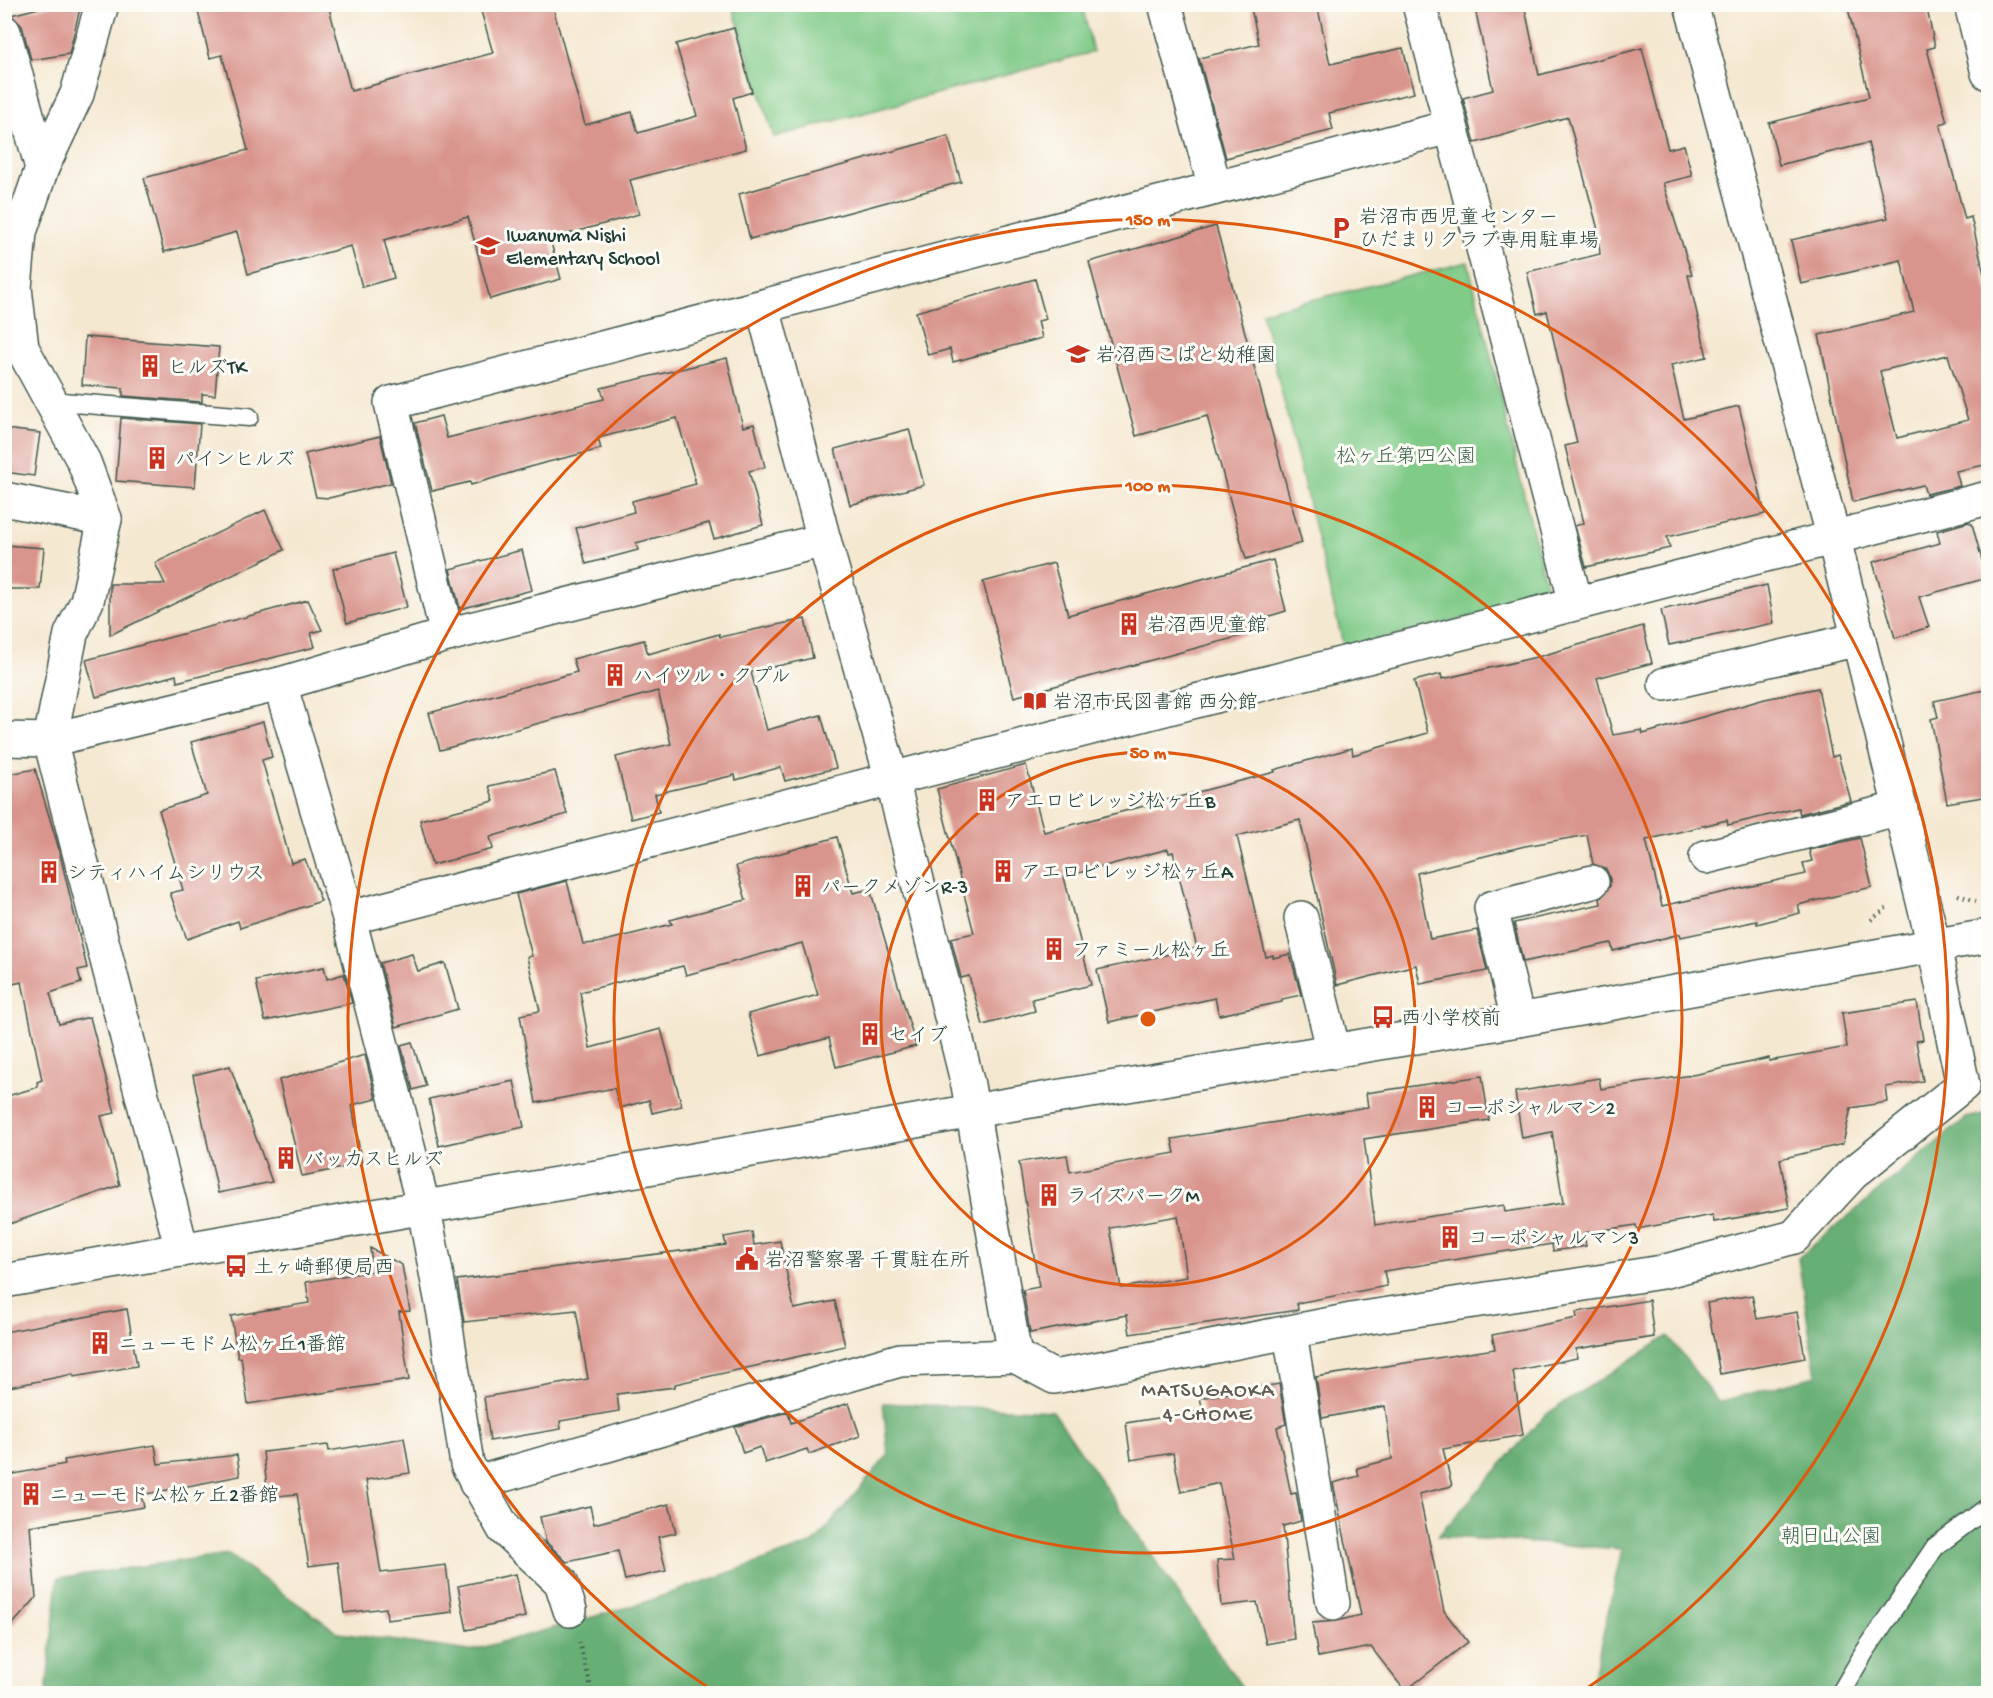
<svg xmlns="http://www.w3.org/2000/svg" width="1993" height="1698" font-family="'Gochi Hand','Klee One',sans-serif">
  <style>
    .green { fill: #81cb89; stroke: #50845e; stroke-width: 1.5 }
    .forest { fill: #68af75; stroke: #447654; stroke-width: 1.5 }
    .building { fill: #d9958d; fill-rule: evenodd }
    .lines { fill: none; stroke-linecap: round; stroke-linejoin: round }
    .service-casing { stroke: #3f574c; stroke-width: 21 }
    .minor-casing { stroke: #3f574c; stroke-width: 36 }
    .tertiary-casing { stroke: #3f574c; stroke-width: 36 }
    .path { stroke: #3f574c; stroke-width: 4; stroke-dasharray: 1.5 4.5; stroke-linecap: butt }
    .service { stroke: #fff; stroke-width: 18 }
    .minor { stroke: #fff; stroke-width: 33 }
    .tertiary { stroke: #fff; stroke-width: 33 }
    .ring { fill: none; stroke: #de580e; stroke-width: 3 }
    .labels { text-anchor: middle; stroke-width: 6; stroke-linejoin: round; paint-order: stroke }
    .poi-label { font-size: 20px; fill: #1f3d34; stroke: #fdfcf7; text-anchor: start }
    .park-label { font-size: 20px; fill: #386049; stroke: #fdfcf7 }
    .neighbourhood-label { font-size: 21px; letter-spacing: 1.5px; fill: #605c53; stroke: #fdfcf7 }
    .centre { fill: #de580e; stroke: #fdfcf7; stroke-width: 3 }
    .ring-label { font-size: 18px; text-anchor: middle; font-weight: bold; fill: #de580e; stroke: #fdfcf7; stroke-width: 6; stroke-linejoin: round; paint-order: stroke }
  </style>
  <rect width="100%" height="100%" fill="#fdfcf7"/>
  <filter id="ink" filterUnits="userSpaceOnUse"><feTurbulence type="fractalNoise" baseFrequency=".0167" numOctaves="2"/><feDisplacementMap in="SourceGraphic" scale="12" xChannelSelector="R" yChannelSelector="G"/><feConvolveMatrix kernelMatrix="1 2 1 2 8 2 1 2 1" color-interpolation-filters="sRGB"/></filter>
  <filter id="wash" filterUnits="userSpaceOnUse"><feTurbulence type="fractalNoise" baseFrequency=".008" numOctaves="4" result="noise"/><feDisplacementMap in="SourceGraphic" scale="24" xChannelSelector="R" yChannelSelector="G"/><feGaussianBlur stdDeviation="1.35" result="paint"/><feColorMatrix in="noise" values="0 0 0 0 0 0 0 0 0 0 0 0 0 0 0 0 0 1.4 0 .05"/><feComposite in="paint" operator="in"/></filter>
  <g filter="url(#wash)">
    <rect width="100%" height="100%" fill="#f5e8d1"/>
    <!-- green -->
    <g class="green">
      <polygon points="732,5 1082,5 1093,52 774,137"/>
      <polygon points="1468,262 1549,598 1344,648 1262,312"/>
    </g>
    <!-- forest -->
    <g class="forest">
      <polygon points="1988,1113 1988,1693 1590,1693 1622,1549 1438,1536 1545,1415 1668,1336 1718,1402 1816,1376 1798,1258 1966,1118"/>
      <polygon points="883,1403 1053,1411 1246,1693 46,1694 58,1578 228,1554 339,1633 470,1651 639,1604 814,1543 888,1455"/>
    </g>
    <g id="blocks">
      <!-- building -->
      <g class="building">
        <polygon points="55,4 81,4 69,54 31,60 22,26 11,15"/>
        <polygon points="196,4 328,4 351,91 493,53 479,4 552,4 585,125 632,112 638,133 697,116 676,44 734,28 752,92 733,98 746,149 630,180 639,214 550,239 561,279 490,299 468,217 384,240 394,278 362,287 351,246 248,274 237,232 164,252 144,178 248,150 222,55 210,58"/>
        <polygon points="1250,4 1317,4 1330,64 1403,48 1414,93 1329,113 1333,130 1226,158 1199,58 1259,44"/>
        <polygon points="1474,4 1524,4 1539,75 1642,48 1668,149 1684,145 1692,176 1663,183 1692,275 1688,275 1707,357 1671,365 1684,419 1739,406 1765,514 1667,537 1670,548 1586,567 1575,526 1584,523 1565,446 1577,443 1547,311 1537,314 1527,272 1600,254 1597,226 1568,117 1475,143 1463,98 1493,90"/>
        <path d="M1847,4H1926L1935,47L1927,49L1947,122L1940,124L1965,219L1971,217L1989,296V464L1956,471L1960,486L1926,494L1923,485L1853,502L1819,335L1914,312L1901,260L1801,284L1791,240L1888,218L1868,143L1779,165L1769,123L1869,97ZM1948,355L1968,420L1897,438L1880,371Z"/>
        <polygon points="948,136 961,182 750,239 739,194"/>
        <polygon points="1216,226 1302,543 1246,559 1207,416 1136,436 1089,262"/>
        <polygon points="1035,279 1046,319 1038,321 1042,338 953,362 950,349 928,355 916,312"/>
        <polygon points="85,337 219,347 215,395 202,394 202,402 123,396 123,388 82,385"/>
        <polygon points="727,358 743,427 754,424 765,467 749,471 763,525 714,539 709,523 636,543 638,550 586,564 576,528 634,512 632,501 696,484 677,418 598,438 601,449 540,464 471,485 470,482 432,491 415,423 441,416 447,438 604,399 601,388"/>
        <polygon points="121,418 200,424 195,487 116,481"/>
        <polygon points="4,429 40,433 34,476 4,472"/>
        <polygon points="909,429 924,485 850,505 835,449"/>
        <polygon points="380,436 391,483 329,498 316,497 305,454"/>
        <polygon points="265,510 284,550 110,635 110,584 165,584 155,563"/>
        <polygon points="1969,522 1972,524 1987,578 1919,597 1929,627 1895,638 1873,562 1940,543 1937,531"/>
        <polygon points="4,545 44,548 40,589 4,589"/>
        <polygon points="522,550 532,590 460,609 450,569"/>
        <polygon points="393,553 407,607 347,623 333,569"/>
        <polygon points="1273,560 1286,611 1263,618 1267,629 1014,697 983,582 1054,563 1068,615"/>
        <polygon points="1767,585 1774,623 1669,645 1661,610"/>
        <polygon points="308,600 322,630 311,633 315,647 177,682 176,675 96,697 86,660"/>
        <polygon points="805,619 813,658 751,672 767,730 821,715 836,768 785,781 781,767 736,780 735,775 655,794 659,812 631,819 616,757 671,744 658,691 440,750 429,713 577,672 573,659 644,640 648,654 719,634 720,637"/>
        <polygon points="1643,626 1652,663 1597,678 1613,735 1642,730 1643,734 1765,699 1818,688 1832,757 1838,755 1851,801 1800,814 1798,808 1728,825 1727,820 1646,840 1662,906 1806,874 1803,863 1812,861 1809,850 1860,838 1872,887 1798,905 1800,913 1757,924 1757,921 1681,937 1680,934 1613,951 1611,943 1523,962 1514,923 1601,904 1600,899 1610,886 1610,878 1606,869 1593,864 1587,835 1525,846 1417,873 1430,939 1477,930 1487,971 1420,984 1416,965 1337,985 1300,820 1237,836 1266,957 1273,955 1273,958 1290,954 1301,995 1282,999 1282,1002 1219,1015 1215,998 1109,1022 1097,970 1197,948 1173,852 1169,853 1168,849 1064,877 1091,985 1032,999 1035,1011 983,1025 969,976 961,978 951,938 974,933 937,789 1026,765 1044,832 1275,772 1274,770 1352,748 1353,755 1428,733 1414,681 1441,674 1442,679 1541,656"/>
        <polygon points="1989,689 1989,796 1947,803 1931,719 1938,717 1934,701"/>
        <polygon points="263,722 272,757 262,760 291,863 305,859 321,901 240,928 238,921 187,939 170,893 183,890 159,810 207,795 191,742"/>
        <polygon points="35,769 58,846 87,968 78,970 81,983 50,993 59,1024 90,1017 115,1113 101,1116 120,1185 4,1226 4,1097 38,1087 37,1082 42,1080 22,982 4,986 4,775"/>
        <polygon points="555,771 567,814 490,837 493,849 432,865 420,820 494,801 489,786"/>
        <polygon points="837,837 853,893 870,889 916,1046 836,1067 829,1038 760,1056 748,1014 818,995 802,943 686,975 683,966 580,992 590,1048 661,1029 682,1106 652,1113 649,1100 620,1108 614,1088 536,1103 520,1015 540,1011 527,957 532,956 516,894 567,881 583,944 597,943 672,924 670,920 746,900 736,866"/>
        <polygon points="412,954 418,971 445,963 458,1009 396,1027 380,963"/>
        <polygon points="324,967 327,979 344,974 352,1003 265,1021 256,981"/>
        <path d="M1917,1002L1923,1040L1916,1041L1923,1081L1886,1087L1888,1102L1851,1108L1843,1144L1780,1159L1789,1208L1714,1222L1713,1215L1637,1229L1636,1225L1584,1233L1586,1246L1553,1251L1552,1244L1384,1271L1387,1286L1297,1303L1298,1310L1130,1334L1127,1315L1030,1333L1023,1290L1039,1287L1019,1162L1067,1155L1070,1172L1175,1153L1172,1139L1368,1107L1366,1093L1482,1076L1489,1120L1364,1139L1375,1225L1504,1205L1505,1212L1563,1203L1552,1132L1522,1138L1515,1092L1599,1078L1601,1089L1698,1074L1769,1058V1061L1847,1047L1842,1013ZM1178,1216L1187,1277L1121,1288L1110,1228Z"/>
        <polygon points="412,1042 426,1086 413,1090 401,1045"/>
        <polygon points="365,1055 376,1099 352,1105 362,1164 302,1176 279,1080"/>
        <polygon points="230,1066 272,1182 218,1193 193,1075"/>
        <polygon points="514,1081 524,1127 439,1146 429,1099"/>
        <polygon points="752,1232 754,1245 780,1241 794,1309 835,1301 845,1346 675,1384 675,1387 617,1394 619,1411 560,1421 561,1429 490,1441 484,1397 588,1379 576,1310 464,1322 457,1280 726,1245 724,1237"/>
        <polygon points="370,1248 402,1265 410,1311 399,1312 409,1380 248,1404 241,1357 238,1358 231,1316 309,1303 306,1282 373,1271"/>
        <polygon points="1752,1295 1757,1319 1797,1312 1805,1358 1720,1374 1707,1303"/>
        <polygon points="1649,1300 1654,1337 1576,1349 1577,1358 1513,1371 1523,1435 1443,1449 1452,1486 1419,1494 1444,1611 1468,1642 1405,1691 1371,1647 1318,1657 1312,1623 1337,1621 1361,1615 1333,1483 1359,1476 1357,1468 1392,1459 1385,1406 1322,1418 1316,1377 1495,1349 1492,1335 1577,1318 1576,1312"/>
        <polygon points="127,1309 137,1366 74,1377 73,1374 4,1388 4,1332"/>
        <polygon points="1279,1384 1286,1424 1277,1427 1291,1494 1296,1493 1301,1521 1283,1526 1294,1639 1266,1644 1257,1602 1221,1606 1217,1560 1235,1559 1219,1483 1181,1492 1173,1453 1131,1460 1126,1423 1203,1411 1200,1398"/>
        <polygon points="849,1403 860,1436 809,1454 807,1449 765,1463 760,1447 743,1453 735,1427 788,1412 791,1423"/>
        <polygon points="404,1438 410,1473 366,1480 381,1573 446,1565 452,1612 387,1620 386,1608 344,1613 338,1562 309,1566 297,1494 268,1497 263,1452 328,1445 329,1451"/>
        <polygon points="155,1445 158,1464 237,1455 240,1476 141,1495 144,1507 30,1526 36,1598 4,1634 4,1476 65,1464 64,1460"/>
        <polygon points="669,1504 676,1533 658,1537 666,1571 625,1580 618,1551 567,1562 546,1542 540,1517 590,1506 594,1524"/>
        <polygon points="516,1574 525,1617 467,1630 458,1586"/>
      </g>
    </g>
  </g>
  <g filter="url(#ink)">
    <use href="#blocks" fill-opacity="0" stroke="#3f574c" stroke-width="1.5"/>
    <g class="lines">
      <!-- service casing -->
      <g class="service-casing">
        <g id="service">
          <polyline points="49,401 249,417"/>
          <polyline points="1840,1694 1864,1653 1935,1547 1988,1507"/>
        </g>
      </g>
      <!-- minor casing -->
      <g class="minor-casing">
        <g id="minor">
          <polyline points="102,4 77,94 42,168 20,232 15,288 22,348 84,462 105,519 87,601 71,634 50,740 182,1250"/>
          <polyline points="1165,4 1215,188"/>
          <polyline points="1419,4 1576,603"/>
          <polyline points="1971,4 1988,73"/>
          <polyline points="4,32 42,168"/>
          <polyline points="763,308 824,540 892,779 968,1085 1015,1356"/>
          <polyline points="4,499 105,519"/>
          <polyline points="447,635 391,403 1450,127"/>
          <polyline points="280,684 349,918 424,1209 444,1314 467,1464 504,1529 561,1582 570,1610"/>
          <polyline points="1665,684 1859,639"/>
          <polyline points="4,739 50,740 280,684 447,635 824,540"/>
          <polyline points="1706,857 1901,808"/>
          <polyline points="349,918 1988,498"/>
          <polyline points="1301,918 1334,1052"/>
          <polyline points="1518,1020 1491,908 1592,882"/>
          <polyline points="1290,1333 1333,1603"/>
          <polyline points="476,1483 900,1360 1015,1356 1054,1377 1357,1319 1662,1272 1794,1237 1852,1174 1963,1085 1934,946"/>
        </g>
      </g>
      <!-- tertiary casing -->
      <g class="tertiary-casing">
        <g id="tertiary">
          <polyline points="1691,4 1834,539 1934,946"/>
          <polyline points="4,1281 1007,1105 1518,1020 1988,936"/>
        </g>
      </g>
      <!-- path -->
      <g class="path">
        <polyline points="1958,895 1976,901"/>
        <polyline points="1871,920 1889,906"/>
        <polyline points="579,1642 593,1694"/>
      </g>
      <!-- service -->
      <use href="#service" class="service"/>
      <!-- minor -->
      <use href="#minor" class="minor"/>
      <!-- tertiary -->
      <use href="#tertiary" class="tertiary"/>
    </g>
  </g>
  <!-- distance rings -->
  <g class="ring">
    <circle cx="1148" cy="1019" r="267"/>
    <circle cx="1148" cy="1019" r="534"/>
    <path d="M712 1690A800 800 0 1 1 1584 1690"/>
  </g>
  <!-- icons -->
  <defs>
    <g id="parking-bare" transform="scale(1.8)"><path d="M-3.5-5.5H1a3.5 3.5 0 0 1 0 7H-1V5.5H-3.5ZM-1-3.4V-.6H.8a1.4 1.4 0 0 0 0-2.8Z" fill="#c8321e" stroke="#fdfcf7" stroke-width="2.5" paint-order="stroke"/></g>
    <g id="school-bare" transform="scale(1.8)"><path d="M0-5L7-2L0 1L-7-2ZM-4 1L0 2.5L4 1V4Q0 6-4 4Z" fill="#c8321e" stroke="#fdfcf7" stroke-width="2.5" paint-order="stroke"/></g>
    <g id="building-bare" transform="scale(1.8)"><path d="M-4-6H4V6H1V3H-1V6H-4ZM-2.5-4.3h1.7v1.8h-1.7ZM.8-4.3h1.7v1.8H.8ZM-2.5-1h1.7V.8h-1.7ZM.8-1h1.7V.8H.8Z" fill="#c8321e" stroke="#fdfcf7" stroke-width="2.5" paint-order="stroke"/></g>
    <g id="library-bare" transform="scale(1.8)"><path d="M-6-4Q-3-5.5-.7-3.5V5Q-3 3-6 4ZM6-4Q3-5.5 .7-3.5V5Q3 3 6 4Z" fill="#c8321e" stroke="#fdfcf7" stroke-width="2.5" paint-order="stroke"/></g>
    <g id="bus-bare" transform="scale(1.8)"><path d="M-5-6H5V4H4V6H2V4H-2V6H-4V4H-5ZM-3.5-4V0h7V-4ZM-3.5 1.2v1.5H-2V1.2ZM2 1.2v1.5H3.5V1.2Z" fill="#c8321e" stroke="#fdfcf7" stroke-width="2.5" paint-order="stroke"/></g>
    <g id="civic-bare" transform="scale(1.8)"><path d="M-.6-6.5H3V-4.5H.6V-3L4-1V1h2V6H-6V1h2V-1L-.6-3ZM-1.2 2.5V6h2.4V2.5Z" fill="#c8321e" stroke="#fdfcf7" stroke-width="2.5" paint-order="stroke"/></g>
  </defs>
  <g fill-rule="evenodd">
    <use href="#parking-bare" x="1341" y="228"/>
    <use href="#school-bare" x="488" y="246"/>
    <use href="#school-bare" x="1078" y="354"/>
    <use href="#building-bare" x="150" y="366"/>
    <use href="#building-bare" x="157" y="458"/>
    <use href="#building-bare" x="1129" y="624"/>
    <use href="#building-bare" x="615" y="675"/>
    <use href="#library-bare" x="1035" y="701"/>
    <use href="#building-bare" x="987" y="800"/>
    <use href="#building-bare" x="1003" y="871"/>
    <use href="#building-bare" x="49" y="872"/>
    <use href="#building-bare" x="803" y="886"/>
    <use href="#building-bare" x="1054" y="949"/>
    <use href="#bus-bare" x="1383" y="1017"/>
    <use href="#building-bare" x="870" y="1034"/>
    <use href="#building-bare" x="1427" y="1107"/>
    <use href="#building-bare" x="286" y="1158"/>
    <use href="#building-bare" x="1049" y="1195"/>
    <use href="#building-bare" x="1450" y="1237"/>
    <use href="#civic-bare" x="747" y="1259"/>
    <use href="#bus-bare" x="236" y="1266"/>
    <use href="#building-bare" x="100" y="1343"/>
    <use href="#building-bare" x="31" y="1494"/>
  </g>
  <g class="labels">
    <!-- poi labels -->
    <g class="poi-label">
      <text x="1359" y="223">岩沼市西児童センター<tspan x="1359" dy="23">ひだまりクラブ専用駐車場</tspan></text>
      <text x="506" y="241">Iwanuma Nishi<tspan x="506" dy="23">Elementary School</tspan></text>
      <text x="1096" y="361">岩沼西こばと幼稚園</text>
      <text x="168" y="373">ヒルズTK</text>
      <text x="175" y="465">パインヒルズ</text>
      <text x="1147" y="631">岩沼西児童館</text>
      <text x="633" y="682">ハイツル・クプル</text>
      <text x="1053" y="708">岩沼市民図書館 西分館</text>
      <text x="1005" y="807">アエロビレッジ松ヶ丘B</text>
      <text x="1021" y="878">アエロビレッジ松ヶ丘A</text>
      <text x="67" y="879">シティハイムシリウス</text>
      <text x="821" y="893">パークメゾンR-3</text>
      <text x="1072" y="956">ファミール松ヶ丘</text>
      <text x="1401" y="1024">西小学校前</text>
      <text x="888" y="1041">セイブ</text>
      <text x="1445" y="1114">コーポシャルマン2</text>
      <text x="304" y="1165">バッカスヒルズ</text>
      <text x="1067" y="1202">ライズパークM</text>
      <text x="1468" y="1244">コーポシャルマン3</text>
      <text x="765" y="1266">岩沼警察署 千貫駐在所</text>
      <text x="254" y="1273">土ヶ崎郵便局西</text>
      <text x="118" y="1350">ニューモドム松ヶ丘1番館</text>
      <text x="49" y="1501">ニューモドム松ヶ丘2番館</text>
    </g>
    <!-- park labels -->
    <g class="park-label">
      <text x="1406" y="462">松ヶ丘第四公園</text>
      <text x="1831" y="1542">朝日山公園</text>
    </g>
    <!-- neighbourhood labels -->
    <g class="neighbourhood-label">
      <text x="1208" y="1396">MATSUGAOKA<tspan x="1208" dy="24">4-CHOME</tspan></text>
    </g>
  </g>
  <circle cx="1148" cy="1019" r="9" class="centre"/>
  <g class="ring-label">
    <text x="1148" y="225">150 m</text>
    <text x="1148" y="491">100 m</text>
    <text x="1148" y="758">50 m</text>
  </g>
  <!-- margin -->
  <rect width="1993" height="1698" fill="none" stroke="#fdfcf7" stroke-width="24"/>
</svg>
